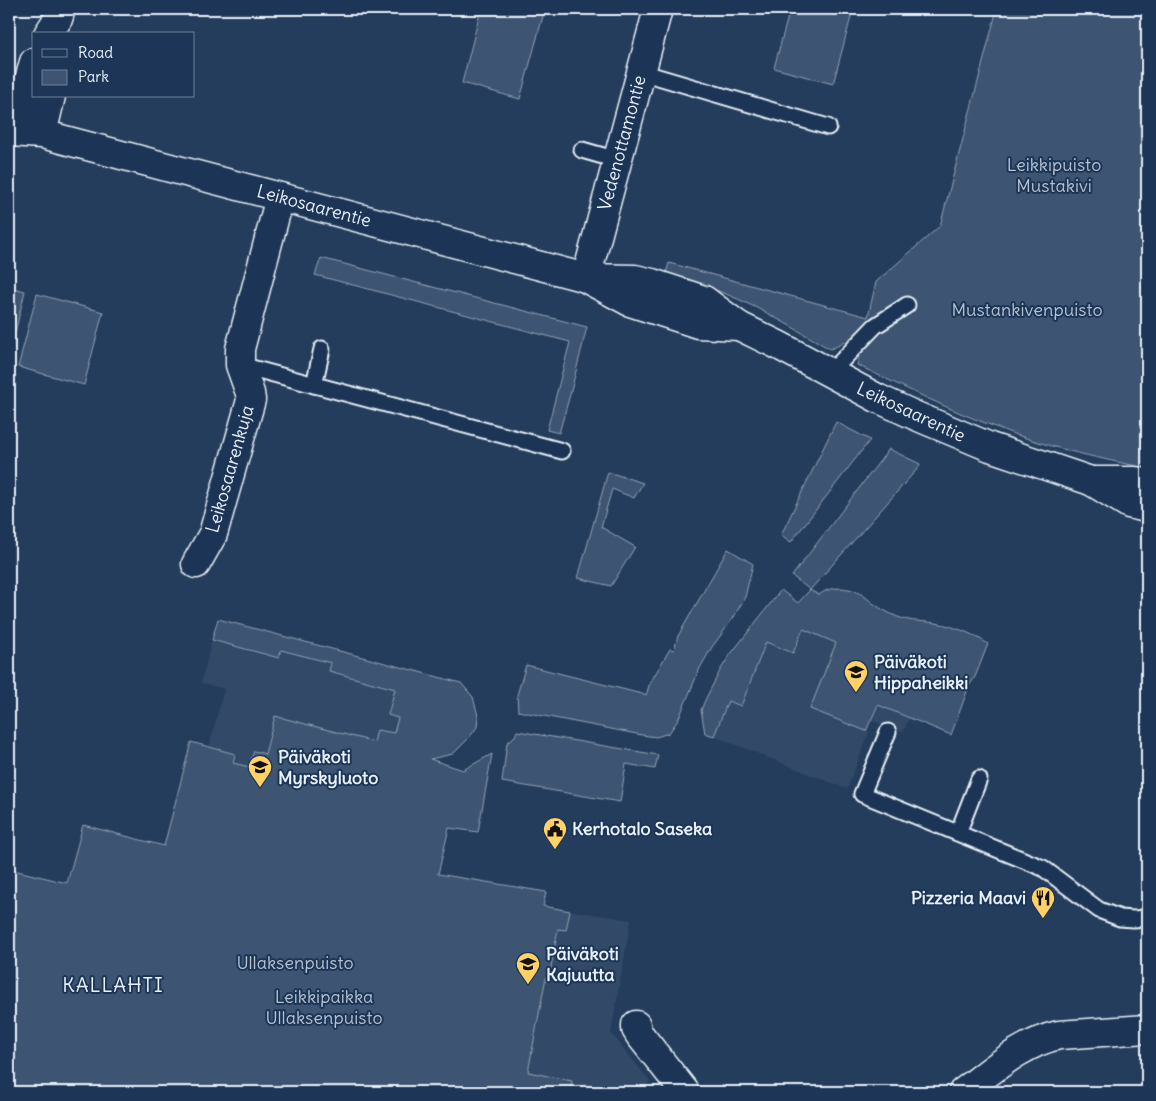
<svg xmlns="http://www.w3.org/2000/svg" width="1156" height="1101" font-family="Delius,sans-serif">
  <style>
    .built { fill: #334a68 }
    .green { fill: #3e5472; stroke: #93a2b5 }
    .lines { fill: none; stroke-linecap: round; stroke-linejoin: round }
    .lane-casing { stroke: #e8f1f8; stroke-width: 19 }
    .street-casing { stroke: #e8f1f8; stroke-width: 31 }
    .secondary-casing { stroke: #e8f1f8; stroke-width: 31 }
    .lane { stroke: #1d3557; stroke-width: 15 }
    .street { stroke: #1d3557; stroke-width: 28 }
    .secondary { stroke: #1d3557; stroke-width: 28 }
    .labels { text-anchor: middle; stroke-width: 4; stroke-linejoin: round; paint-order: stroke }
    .street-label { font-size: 18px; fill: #e8f1f8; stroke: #1d3557 }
    .park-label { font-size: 18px; fill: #b5c2d0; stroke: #1d3557 }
    .poi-label { font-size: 18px; font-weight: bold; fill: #e8f1f8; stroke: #1d3557; text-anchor: start }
    .quarter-label { font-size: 20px; letter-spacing: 1px; fill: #e8f1f8; stroke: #1d3557 }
  </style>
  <rect width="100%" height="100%" fill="#253d5d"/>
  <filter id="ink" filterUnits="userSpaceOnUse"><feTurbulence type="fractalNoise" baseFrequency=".02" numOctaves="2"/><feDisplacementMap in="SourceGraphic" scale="10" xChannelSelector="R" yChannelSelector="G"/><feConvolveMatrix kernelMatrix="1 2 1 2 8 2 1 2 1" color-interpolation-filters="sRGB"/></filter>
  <g filter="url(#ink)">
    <!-- built -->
    <g class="built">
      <polygon points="836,588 848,589 859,592 868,598 874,604 898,617 909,621 929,622 960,629 978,637 988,644 975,677 969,686 951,735 909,718 903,732 871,720 867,731 869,732 847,789 714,736 728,701 741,705 770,634 810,590 819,595 825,590"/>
      <polygon points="212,640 279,658 281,650 331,663 329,671 395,689 394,691 406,750 159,892 83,825 164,846 191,742 209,747 224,689 201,683"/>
      <polygon points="438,874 546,892 543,906 631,920 611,1033 650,1081 642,1092 520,1092"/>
    </g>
    <!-- green -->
    <g class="green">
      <polygon points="481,9 545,9 520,99 462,83"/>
      <polygon points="790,9 846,9 851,17 833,84 774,68"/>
      <path d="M997,9H1147V468C1095,458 1042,446 993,426C947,409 902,386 857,365L866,324C855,334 845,344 830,349C790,326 750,301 707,287C693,282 679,280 665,277L669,263L868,317L876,282L940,226Z"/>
      <polygon points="321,258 587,327 571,391 559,433 547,430 570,342 315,275"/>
      <polygon points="9,287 25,291 9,358"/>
      <polygon points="37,294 103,312 84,385 18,367"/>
      <polygon points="836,422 870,440 791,542 781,535"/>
      <path d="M889,449L920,464L919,467L810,590L819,595C828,588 838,587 848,589C860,591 865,597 874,604C881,609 890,614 898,617C908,621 917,621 928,622C949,624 970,632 988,644L975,677L969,686L951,735L878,705L866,731L810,709L836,643L803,629L793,653L766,642L741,706L728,701L714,736L705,733L701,710L706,698L721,669L730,655L781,590L798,603L810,590L792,576Z"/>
      <polygon points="608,472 643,483 634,498 612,489 601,527 635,547 611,586 578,578"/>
      <polygon points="728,549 753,564 745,597 734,617 712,647 700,668 678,720 669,733 656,737 642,735 518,711 517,695 526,665 646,695 650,683 670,649 674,650 678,636"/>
      <polygon points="218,619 461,683 473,697 478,716 477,727 469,738 453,754 430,759 463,770 492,754 478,832 449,828 438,874 546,892 543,906 570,911 566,930 558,929 549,978 546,977 528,1072 572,1081 570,1092 9,1092 9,869 67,883 83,825 164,846 191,742 235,754 233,763 249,767 254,751 265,754 275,716 374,742 377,730 394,733 398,718 388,715 395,689 329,671 331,663 281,650 279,658 212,640"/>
      <polygon points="517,731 658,755 655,769 626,764 620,802 502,782 507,743 515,736"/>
    </g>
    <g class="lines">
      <!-- lane casing -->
      <g class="lane-casing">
        <g id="lane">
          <polyline points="641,72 828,127"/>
          <polyline points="582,150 617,160"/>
          <polyline points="240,365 562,451"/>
          <polyline points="830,373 875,326 907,305"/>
          <polyline points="314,385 322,349"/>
          <polyline points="888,732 862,794 1043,868 1099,910 1120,918 1133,919 1147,918"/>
          <polyline points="958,833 979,779"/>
        </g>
      </g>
      <!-- street casing -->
      <g class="street-casing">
        <g id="street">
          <polyline points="586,278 658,9"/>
          <polyline points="196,564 213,534 251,400 250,393 240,365 240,349 280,197"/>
          <polyline points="636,1025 636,1029 639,1034 685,1092"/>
          <path d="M963,1092C993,1070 1022,1043 1059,1035L1147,1029"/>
        </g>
      </g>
      <!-- secondary casing -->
      <g class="secondary-casing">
        <g id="secondary">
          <polyline points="48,34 58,19 61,9"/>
          <polyline points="19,115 34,62"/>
          <polyline points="9,132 42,134 586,278 635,279 652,283 704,300 739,326 778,345 877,398 916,416 990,447 1091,481 1129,504 1147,508"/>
          <polyline points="42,134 51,96"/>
          <polyline points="589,280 630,302 698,324 739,326"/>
          <polyline points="1091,481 1135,481 1147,483"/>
        </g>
      </g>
      <!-- lane -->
      <use href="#lane" class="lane"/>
      <!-- street -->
      <use href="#street" class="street"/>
      <!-- secondary -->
      <use href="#secondary" class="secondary"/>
    </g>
  </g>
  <!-- icons -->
  <defs>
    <g id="school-pin" transform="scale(1.25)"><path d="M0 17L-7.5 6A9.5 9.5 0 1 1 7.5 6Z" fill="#ffd166" stroke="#1d3557"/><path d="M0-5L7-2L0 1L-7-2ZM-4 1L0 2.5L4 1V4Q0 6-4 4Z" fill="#111"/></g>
    <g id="civic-pin" transform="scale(1.25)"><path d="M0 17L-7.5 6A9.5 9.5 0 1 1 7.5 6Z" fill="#ffd166" stroke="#1d3557"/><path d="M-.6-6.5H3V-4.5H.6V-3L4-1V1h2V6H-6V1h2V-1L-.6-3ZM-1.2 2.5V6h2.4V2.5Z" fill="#111"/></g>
    <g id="restaurant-pin" transform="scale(1.25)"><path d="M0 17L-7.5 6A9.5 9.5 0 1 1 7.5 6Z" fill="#ffd166" stroke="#1d3557"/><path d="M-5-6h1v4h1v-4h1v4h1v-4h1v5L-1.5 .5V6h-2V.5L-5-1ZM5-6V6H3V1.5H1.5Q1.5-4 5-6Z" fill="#111"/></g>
  </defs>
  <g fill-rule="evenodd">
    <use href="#school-pin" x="856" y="672"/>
    <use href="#school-pin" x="260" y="767"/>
    <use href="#civic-pin" x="555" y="829"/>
    <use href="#restaurant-pin" x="1043" y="898"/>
    <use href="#school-pin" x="528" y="964"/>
  </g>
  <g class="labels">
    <!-- street labels -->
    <g class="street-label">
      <text transform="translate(622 143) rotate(-75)" y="6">Vedenottamontie</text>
      <text transform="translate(314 206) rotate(15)" y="6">Leikosaarentie</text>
      <text transform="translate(911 412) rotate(25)" y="6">Leikosaarentie</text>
      <text transform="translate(230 469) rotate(-74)" y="6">Leikosaarenkuja</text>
    </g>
    <!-- park labels -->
    <g class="park-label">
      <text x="1054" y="171">Leikkipuisto<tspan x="1054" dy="21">Mustakivi</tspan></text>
      <text x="1027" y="316">Mustankivenpuisto</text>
      <text x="295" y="969">Ullaksenpuisto</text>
      <text x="324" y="1003">Leikkipaikka<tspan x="324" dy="21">Ullaksenpuisto</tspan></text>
    </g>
    <!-- poi labels -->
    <g class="poi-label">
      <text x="874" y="668">Päiväkoti<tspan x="874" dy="21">Hippaheikki</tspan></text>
      <text x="278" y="763">Päiväkoti<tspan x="278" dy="21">Myrskyluoto</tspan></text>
      <text x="572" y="835">Kerhotalo Saseka</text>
      <text x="1026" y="904" text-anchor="end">Pizzeria Maavi</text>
      <text x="546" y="960">Päiväkoti<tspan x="546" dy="21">Kajuutta</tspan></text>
    </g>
    <!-- quarter labels -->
    <g class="quarter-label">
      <text x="113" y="992">KALLAHTI</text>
    </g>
  </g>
  <!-- margin -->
  <rect width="1156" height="1101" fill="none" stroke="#1d3557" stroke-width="30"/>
  <rect x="15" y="15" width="1126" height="1071" fill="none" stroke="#e8f1f8" stroke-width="2" filter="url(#ink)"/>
  <!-- legend -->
  <rect x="32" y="32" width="162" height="65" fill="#1d3557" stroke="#6e8097"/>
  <rect x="42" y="49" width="25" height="8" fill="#1d3557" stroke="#6e8097"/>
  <text x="78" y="58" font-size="15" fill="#e8f1f8">Road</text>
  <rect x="42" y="70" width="25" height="15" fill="#3e5472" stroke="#6e8097"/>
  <text x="78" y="82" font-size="15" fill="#e8f1f8">Park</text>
</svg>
